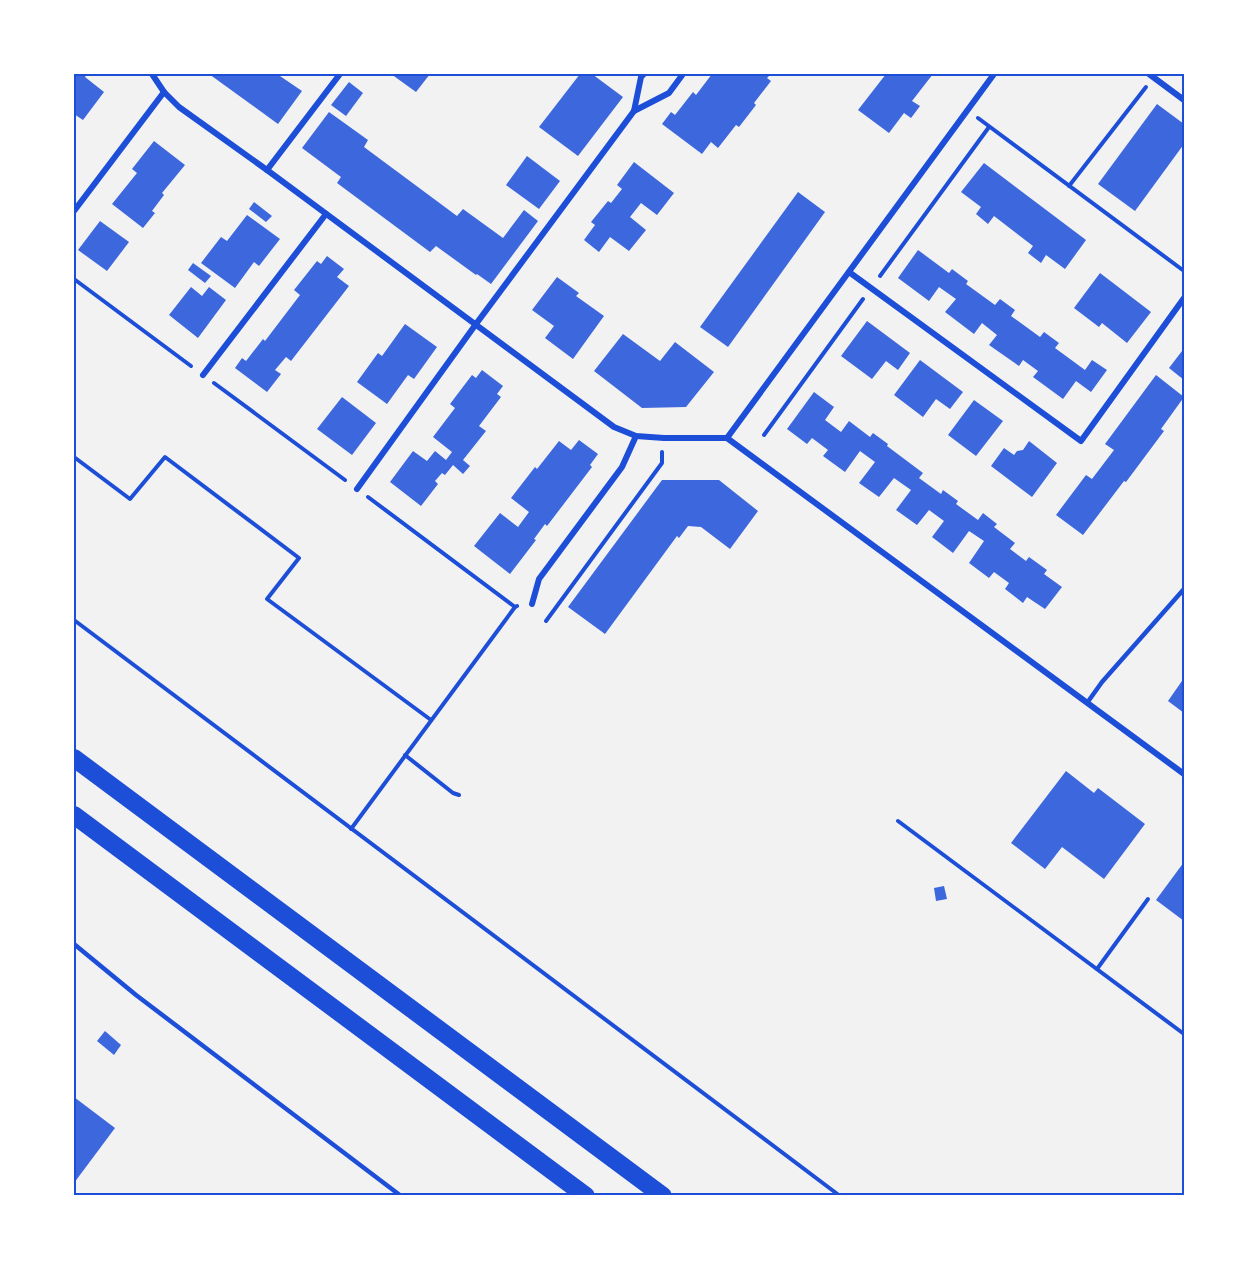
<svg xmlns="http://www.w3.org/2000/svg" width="1258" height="1269" font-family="Quicksand,sans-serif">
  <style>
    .building { fill: #3d67dc }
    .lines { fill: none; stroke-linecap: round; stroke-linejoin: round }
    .path { stroke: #1d4ed8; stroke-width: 4 }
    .service { stroke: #1d4ed8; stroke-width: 4.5 }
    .minor { stroke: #1d4ed8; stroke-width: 6 }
    .motorway { stroke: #1d4ed8; stroke-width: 18 }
    .neatline { fill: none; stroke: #1d4ed8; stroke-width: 2 }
  </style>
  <rect width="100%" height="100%" fill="#f2f2f2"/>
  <!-- building -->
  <g class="building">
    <polygon points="74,74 87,74 85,77 104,92 83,120 74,114"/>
    <polygon points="209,74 277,74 302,91 278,124"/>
    <polygon points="391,74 430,74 416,92"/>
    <polygon points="580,74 592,74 623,97 578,156 539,127"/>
    <polygon points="712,74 771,74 767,78 771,81 754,103 756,105 739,127 736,125 718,148 711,142 702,154 662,124 671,112 675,115 693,92 696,95"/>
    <polygon points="886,74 933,74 912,101 920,106 911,118 904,113 889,133 858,110"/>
    <polygon points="349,82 363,93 346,116 331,105"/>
    <polygon points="1157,104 1184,124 1184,144 1135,211 1098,184"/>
    <polygon points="329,112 368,140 364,147 457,216 463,209 503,238 524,210 538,221 491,284 477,274 476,275 436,246 430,252 337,183 341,177 302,148"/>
    <polygon points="154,141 185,165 162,193 164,195 152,211 155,213 143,228 112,204 137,173 132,169"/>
    <polygon points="527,156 560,181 539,209 506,185"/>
    <polygon points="634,162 674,193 657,215 641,203 630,217 646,230 629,251 610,237 599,252 584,240 595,225 591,222 608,201 611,203 622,189 617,185"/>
    <polygon points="984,163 1086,240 1065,269 1046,255 1041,263 1028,253 1033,246 994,216 988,224 976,214 981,207 961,192"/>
    <polygon points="798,192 825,212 728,347 700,327"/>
    <polygon points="254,202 272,216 266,222 249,209"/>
    <polygon points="247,215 280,239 259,266 254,262 235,288 201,263 221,237 227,241"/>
    <polygon points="100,221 129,242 107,271 78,250"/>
    <polygon points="918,250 949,273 952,269 968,281 966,284 995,305 1000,299 1015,310 1011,316 1040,337 1044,332 1059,343 1055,348 1085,370 1092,360 1107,370 1091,392 1076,381 1063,399 1033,377 1038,371 1023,360 1019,366 989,345 997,335 982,323 974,334 945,312 956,299 939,287 929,301 898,278"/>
    <polygon points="327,256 344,269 337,277 349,286 291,361 286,357 275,370 281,374 267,392 235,368 242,358 246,361 263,339 265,341 300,295 294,290 317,261 321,264"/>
    <polygon points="193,263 211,276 205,283 188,270"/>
    <polygon points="1100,273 1151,312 1127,343 1102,323 1099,327 1074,308"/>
    <polygon points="557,277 579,293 576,296 604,316 573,359 545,338 554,326 532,310"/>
    <polygon points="191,287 202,296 209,287 226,300 198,338 169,315"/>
    <polygon points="867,321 910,353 898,370 886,361 872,379 841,356"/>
    <polygon points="405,324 437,347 414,379 408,375 387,404 357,382 378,353 382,356"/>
    <polygon points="623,334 660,361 675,342 714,372 686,407 642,408 594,371"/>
    <polygon points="1182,351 1184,353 1184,380 1169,368"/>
    <polygon points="920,360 963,392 950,409 936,399 923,417 894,395"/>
    <polygon points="482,370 503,386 497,394 501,397 479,426 486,431 463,460 470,466 463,474 453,465 445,475 442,473 435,481 438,484 421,506 390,482 413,451 427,461 435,451 446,460 452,452 433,437 455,408 450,404 472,375 476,378"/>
    <polygon points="1156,375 1184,397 1161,429 1164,431 1126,482 1124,481 1083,535 1056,515 1086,475 1092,479 1114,450 1105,444"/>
    <polygon points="814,392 834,407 825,420 841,432 849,421 870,437 873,433 888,444 887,446 923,473 919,478 941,494 943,490 958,501 956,504 978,520 983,513 997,524 994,527 1015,543 1010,549 1026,561 1029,557 1047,570 1044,574 1062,587 1045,609 1027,597 1023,603 1005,589 1009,583 994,572 989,578 969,563 984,541 969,531 953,553 932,537 944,521 929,510 917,525 896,510 911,490 894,478 879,497 859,483 875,462 860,451 845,472 823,456 828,450 812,438 807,444 787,429"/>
    <polygon points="342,397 376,423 352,455 317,429"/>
    <polygon points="974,400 1003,421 976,456 948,435"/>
    <polygon points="579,440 598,454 590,465 592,467 547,526 545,524 534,539 536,540 510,574 474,546 500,513 518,527 529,512 511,498 535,467 537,469 559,441 571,450"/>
    <polygon points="1029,441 1057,463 1032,497 991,466 1004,448 1014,455 1017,451 1023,450"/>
    <polygon points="662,480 719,480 758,511 730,549 701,527 688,526 679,538 677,536 605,634 568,607"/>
    <polygon points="1184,678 1184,713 1168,701"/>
    <polygon points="1066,771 1094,793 1098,788 1145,824 1104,879 1062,847 1045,869 1011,843"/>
    <polygon points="1184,862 1184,921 1156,900"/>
    <polygon points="944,886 947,899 936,901 934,888"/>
    <polygon points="105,1031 121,1045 114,1055 97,1041"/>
    <polygon points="74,1097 115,1128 74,1183"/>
  </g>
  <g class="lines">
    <!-- path -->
    <g class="path">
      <polyline points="978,118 1184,271"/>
      <polyline points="1069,186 1146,87"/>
      <polyline points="880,276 989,127"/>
      <polyline points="74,279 191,366"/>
      <polyline points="214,383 345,480"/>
      <polyline points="764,435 863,299"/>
      <polyline points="74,457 130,499 165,457 299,558 267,599 431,720"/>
      <polyline points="368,497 515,607"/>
      <polyline points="74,620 840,1196"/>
      <polyline points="546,621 662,463 662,452"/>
      <polyline points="405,755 453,793 459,795"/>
      <polyline points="898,821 1184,1034"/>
      <polyline points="351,829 515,607 517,606"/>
      <polyline points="1097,969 1148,899"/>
    </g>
    <!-- service -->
    <g class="service">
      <polyline points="1087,703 1102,682 1184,589"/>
      <polyline points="74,944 136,995 401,1196"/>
    </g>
    <!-- minor -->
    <g class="minor">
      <polyline points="152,74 164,92 179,107 267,170 614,427 636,436 664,438 727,438 994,74"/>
      <polyline points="1149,74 1184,100"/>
      <polyline points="634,111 669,93 683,74"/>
      <polyline points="267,170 340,74"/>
      <polyline points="74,211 164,92"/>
      <polyline points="849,272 1081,441 1184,298"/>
      <polyline points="203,375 326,214"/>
      <polyline points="727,438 1184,774"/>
      <polyline points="357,489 476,324 634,111 641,77 644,74"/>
      <polyline points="532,604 539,579 622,467 636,436"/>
    </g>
    <!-- motorway -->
    <g class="motorway">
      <polyline points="74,758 663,1196"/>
      <polyline points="74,815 586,1196"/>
    </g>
  </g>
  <!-- border -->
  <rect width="1258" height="1269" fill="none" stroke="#ffffff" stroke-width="150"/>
  <rect x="75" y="75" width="1108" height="1119" class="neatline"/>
</svg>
